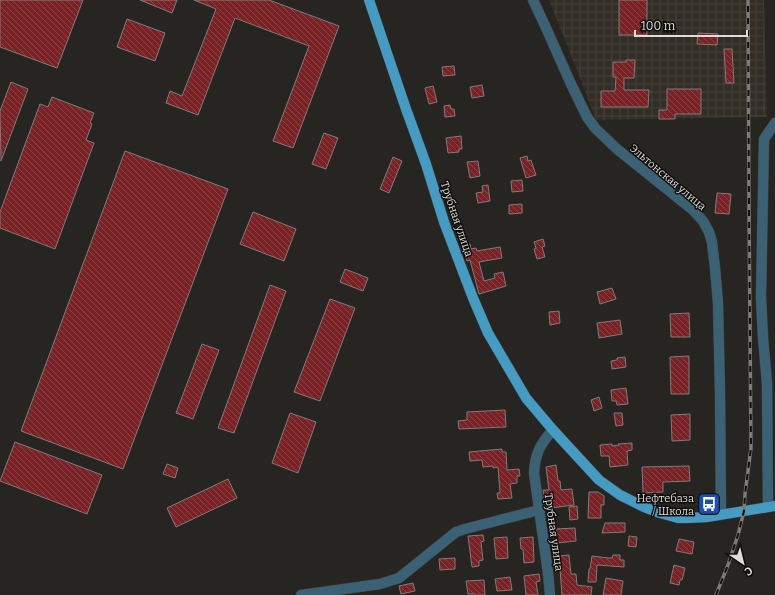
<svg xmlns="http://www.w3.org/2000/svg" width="775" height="595" font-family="Bitter,serif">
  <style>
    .industrial { fill: url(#industrial-grid) }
    .building { fill: url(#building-back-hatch); stroke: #807c7b }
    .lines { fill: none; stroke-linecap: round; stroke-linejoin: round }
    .minor-casing { stroke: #444240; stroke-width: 11 }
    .major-casing { stroke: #444240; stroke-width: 11 }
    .minor { stroke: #3a6174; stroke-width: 10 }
    .major { stroke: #459cc3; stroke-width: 10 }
    .rail-casing { stroke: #7c7b78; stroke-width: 3.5 }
    .rail { stroke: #0f0e0d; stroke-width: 2; stroke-dasharray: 6; stroke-linecap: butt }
    .labels { text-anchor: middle; stroke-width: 3; stroke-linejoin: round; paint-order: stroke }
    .street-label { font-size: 11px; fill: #dedddb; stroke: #0f0e0d }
    .poi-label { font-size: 11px; fill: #dedddb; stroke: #0f0e0d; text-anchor: end }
  </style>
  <defs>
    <pattern id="industrial-grid" width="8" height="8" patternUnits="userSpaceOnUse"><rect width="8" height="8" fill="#322d25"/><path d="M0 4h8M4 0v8" fill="none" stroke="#46413a"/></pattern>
    <pattern id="building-back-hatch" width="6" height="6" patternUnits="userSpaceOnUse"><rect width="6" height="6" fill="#782226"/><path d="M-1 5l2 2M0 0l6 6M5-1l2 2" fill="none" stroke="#8b4245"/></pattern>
  </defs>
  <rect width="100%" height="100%" fill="#272522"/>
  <!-- industrial -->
  <polygon class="industrial" points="549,0 764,0 767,117 596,120 578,73"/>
  <!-- building -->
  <g class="building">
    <polygon points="0,0 83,0 57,68 0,47"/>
    <polygon points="140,0 177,0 172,13"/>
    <polygon points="194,0 269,0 339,26 293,148 273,141 309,46 235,18 198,115 166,103 170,91 182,96 216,9"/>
    <rect x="619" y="0" width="28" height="35"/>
    <polygon points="127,19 165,33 155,61 117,47"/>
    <polygon points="698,33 718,34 717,45 697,44"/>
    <polygon points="724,49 732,49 734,83 726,83"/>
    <polygon points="626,60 635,60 634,78 624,78 624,90 649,90 648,107 601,107 601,91 615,91 616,77 613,77 613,62 626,62"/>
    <polygon points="454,66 455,75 443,76 442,67"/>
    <polygon points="11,82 28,89 1,161 0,111"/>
    <polygon points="482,85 484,96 472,98 470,87"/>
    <polygon points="433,86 437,102 429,104 425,88"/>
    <polygon points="667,89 701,89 701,114 675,114 675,119 659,119 659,110 667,110"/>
    <polygon points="52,97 94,113 90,123 92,124 86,140 94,143 55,249 0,228 0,212 40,104 48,107"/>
    <polygon points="450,105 451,109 454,109 455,116 445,117 444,106"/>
    <polygon points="324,133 338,138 326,169 312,164"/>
    <polygon points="461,136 462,149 459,149 459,152 448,153 446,138"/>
    <polygon points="125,151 228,189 123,469 21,431"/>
    <polygon points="527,156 528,161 531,160 536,175 526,178 520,158"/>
    <polygon points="393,157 402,161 389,193 380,189"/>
    <polygon points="478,161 480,176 470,178 467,162"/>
    <polygon points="522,180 523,191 512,192 511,181"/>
    <polygon points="488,185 490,201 478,203 476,193 483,192 482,186"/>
    <polygon points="717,193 731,194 729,214 715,213"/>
    <polygon points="522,204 522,213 509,214 509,205"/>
    <polygon points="253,212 296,229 284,261 240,244"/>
    <polygon points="543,239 545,246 542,247 545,257 537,259 534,249 536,248 534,242"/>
    <polygon points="470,244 471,249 476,248 477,251 500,247 502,258 479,262 484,281 495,278 494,274 503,272 506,286 479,294 470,260 467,261 463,246"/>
    <polygon points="345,269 368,278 363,291 340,282"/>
    <polygon points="270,285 286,291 234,433 218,428"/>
    <polygon points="612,288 616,299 600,304 597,292"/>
    <polygon points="330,299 355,308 320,401 294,392"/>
    <polygon points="559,311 560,323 550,325 549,312"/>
    <polygon points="689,313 690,337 671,337 670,314"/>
    <polygon points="620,320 622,334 599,338 597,323"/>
    <polygon points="202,344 219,350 193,419 176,413"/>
    <polygon points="689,356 689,394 671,394 670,357"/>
    <polygon points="625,357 626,367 612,369 611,361 617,360 617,358"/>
    <polygon points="626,388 628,404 617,405 616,401 612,401 611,390"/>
    <polygon points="599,397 602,408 594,411 591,400"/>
    <polygon points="505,410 506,427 459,429 458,421 467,420 467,412"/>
    <polygon points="290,413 316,422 298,473 272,463"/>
    <polygon points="614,413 622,413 623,425 616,426"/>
    <polygon points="690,414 690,440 672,441 671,415"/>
    <polygon points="15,442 102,475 87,514 0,481"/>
    <polygon points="632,443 632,450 627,451 628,465 610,467 609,456 601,456 600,445 612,444 612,446 619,445 618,444"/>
    <polygon points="502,449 502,452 506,452 507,470 519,469 520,476 517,476 517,483 510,484 512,498 498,499 497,493 500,493 498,467 493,468 493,466 483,467 482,460 470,461 469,452"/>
    <polygon points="167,464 178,468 175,478 163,474"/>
    <polygon points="556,465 558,481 560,481 561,490 572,489 574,505 551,508 551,504 545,505 543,490 549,490 546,467"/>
    <polygon points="689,466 690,481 663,482 663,492 643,493 642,467"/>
    <polygon points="228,479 237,498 176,527 167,508"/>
    <polygon points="589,492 598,492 604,496 604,505 601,505 601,518 588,518"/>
    <polygon points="577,506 578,519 570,520 569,507"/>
    <polygon points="605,523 625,523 625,532 602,533"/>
    <polygon points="575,528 576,541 557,543 556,529"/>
    <polygon points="483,535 484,541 481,542 483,560 479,561 479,566 472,567 468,536"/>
    <polygon points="629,536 637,537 636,547 628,546"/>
    <polygon points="507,537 508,558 496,559 494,538"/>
    <polygon points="533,537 534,562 524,563 523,549 521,549 520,538"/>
    <polygon points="679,539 694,542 692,554 676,551"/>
    <polygon points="569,555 571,574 576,574 577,585 592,587 591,595 562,595 559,556"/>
    <polygon points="613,555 620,555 620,560 624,560 624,567 597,565 596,582 588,582 589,569 590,569 592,556 609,558 612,558"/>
    <polygon points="455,558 455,569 440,570 439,559"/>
    <polygon points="674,565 685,568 682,580 680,580 679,585 670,583"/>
    <polygon points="539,574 540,581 536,582 538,595 526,595 524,576"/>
    <polygon points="510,577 512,590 497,591 495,579"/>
    <polygon points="606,578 623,581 621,595 603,595"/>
    <polygon points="484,580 485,595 475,595 475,594 468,594 466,581"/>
    <polygon points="413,583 415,591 401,594 399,586"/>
  </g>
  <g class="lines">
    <!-- minor casing -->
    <g class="minor-casing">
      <g id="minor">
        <polyline points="533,0 547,30 571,84 587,117 595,128 617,149 693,210 703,221 709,232 712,242 715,268 718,303 720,393 721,514"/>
        <polyline points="768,507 767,383 763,338 761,297 764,139 775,123"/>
        <polyline points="301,595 380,584 399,578 456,532 465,529 539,510"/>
        <path d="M550,595L548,573L534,473C535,454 540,444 553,430"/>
      </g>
    </g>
    <!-- major casing -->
    <g class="major-casing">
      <polyline id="major" points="369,0 406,109 426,164 444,222 473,298 488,333 526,398 553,430 599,480 620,495 644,507 660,513 678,518 688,518 707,517 775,506"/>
    </g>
    <!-- minor -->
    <use href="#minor" class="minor"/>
    <!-- major -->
    <use href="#major" class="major"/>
    <!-- rail casing -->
    <g class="rail-casing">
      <polyline id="rail" points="716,595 728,565 738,535 744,511 745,494 751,448 749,209 748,0"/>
    </g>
    <!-- rail -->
    <use href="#rail" class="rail"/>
  </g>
  <!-- icons -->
  <defs>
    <g id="bus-square" transform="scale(1.15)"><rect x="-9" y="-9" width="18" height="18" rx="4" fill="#1a4fb4" stroke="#0f0e0d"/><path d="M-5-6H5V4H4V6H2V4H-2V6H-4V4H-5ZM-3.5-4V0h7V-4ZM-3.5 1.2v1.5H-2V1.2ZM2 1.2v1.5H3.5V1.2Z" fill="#fff"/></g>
  </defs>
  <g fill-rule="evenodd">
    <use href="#bus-square" x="709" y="504"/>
  </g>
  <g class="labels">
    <!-- street labels -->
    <g class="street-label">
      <text transform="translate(668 177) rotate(40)" y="4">Эльтонская улица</text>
      <text transform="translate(457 219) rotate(71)" y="4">Трубная улица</text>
      <text transform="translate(554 532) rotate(82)" y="4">Трубная улица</text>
    </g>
    <!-- poi labels -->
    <g class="poi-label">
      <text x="694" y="502">Нефтебаза<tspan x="694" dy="13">/ Школа</tspan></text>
    </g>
  </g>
  <!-- north arrow -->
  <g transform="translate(743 563) rotate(145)" stroke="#0f0e0d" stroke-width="3" paint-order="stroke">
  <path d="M0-3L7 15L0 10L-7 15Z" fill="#dedddb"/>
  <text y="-6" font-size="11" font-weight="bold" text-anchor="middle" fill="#dedddb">С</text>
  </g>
  <!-- scale -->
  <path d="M635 30v6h112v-6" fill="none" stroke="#dedddb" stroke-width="2"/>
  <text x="641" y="30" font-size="12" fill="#dedddb" stroke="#0f0e0d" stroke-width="3" paint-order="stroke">100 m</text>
</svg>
